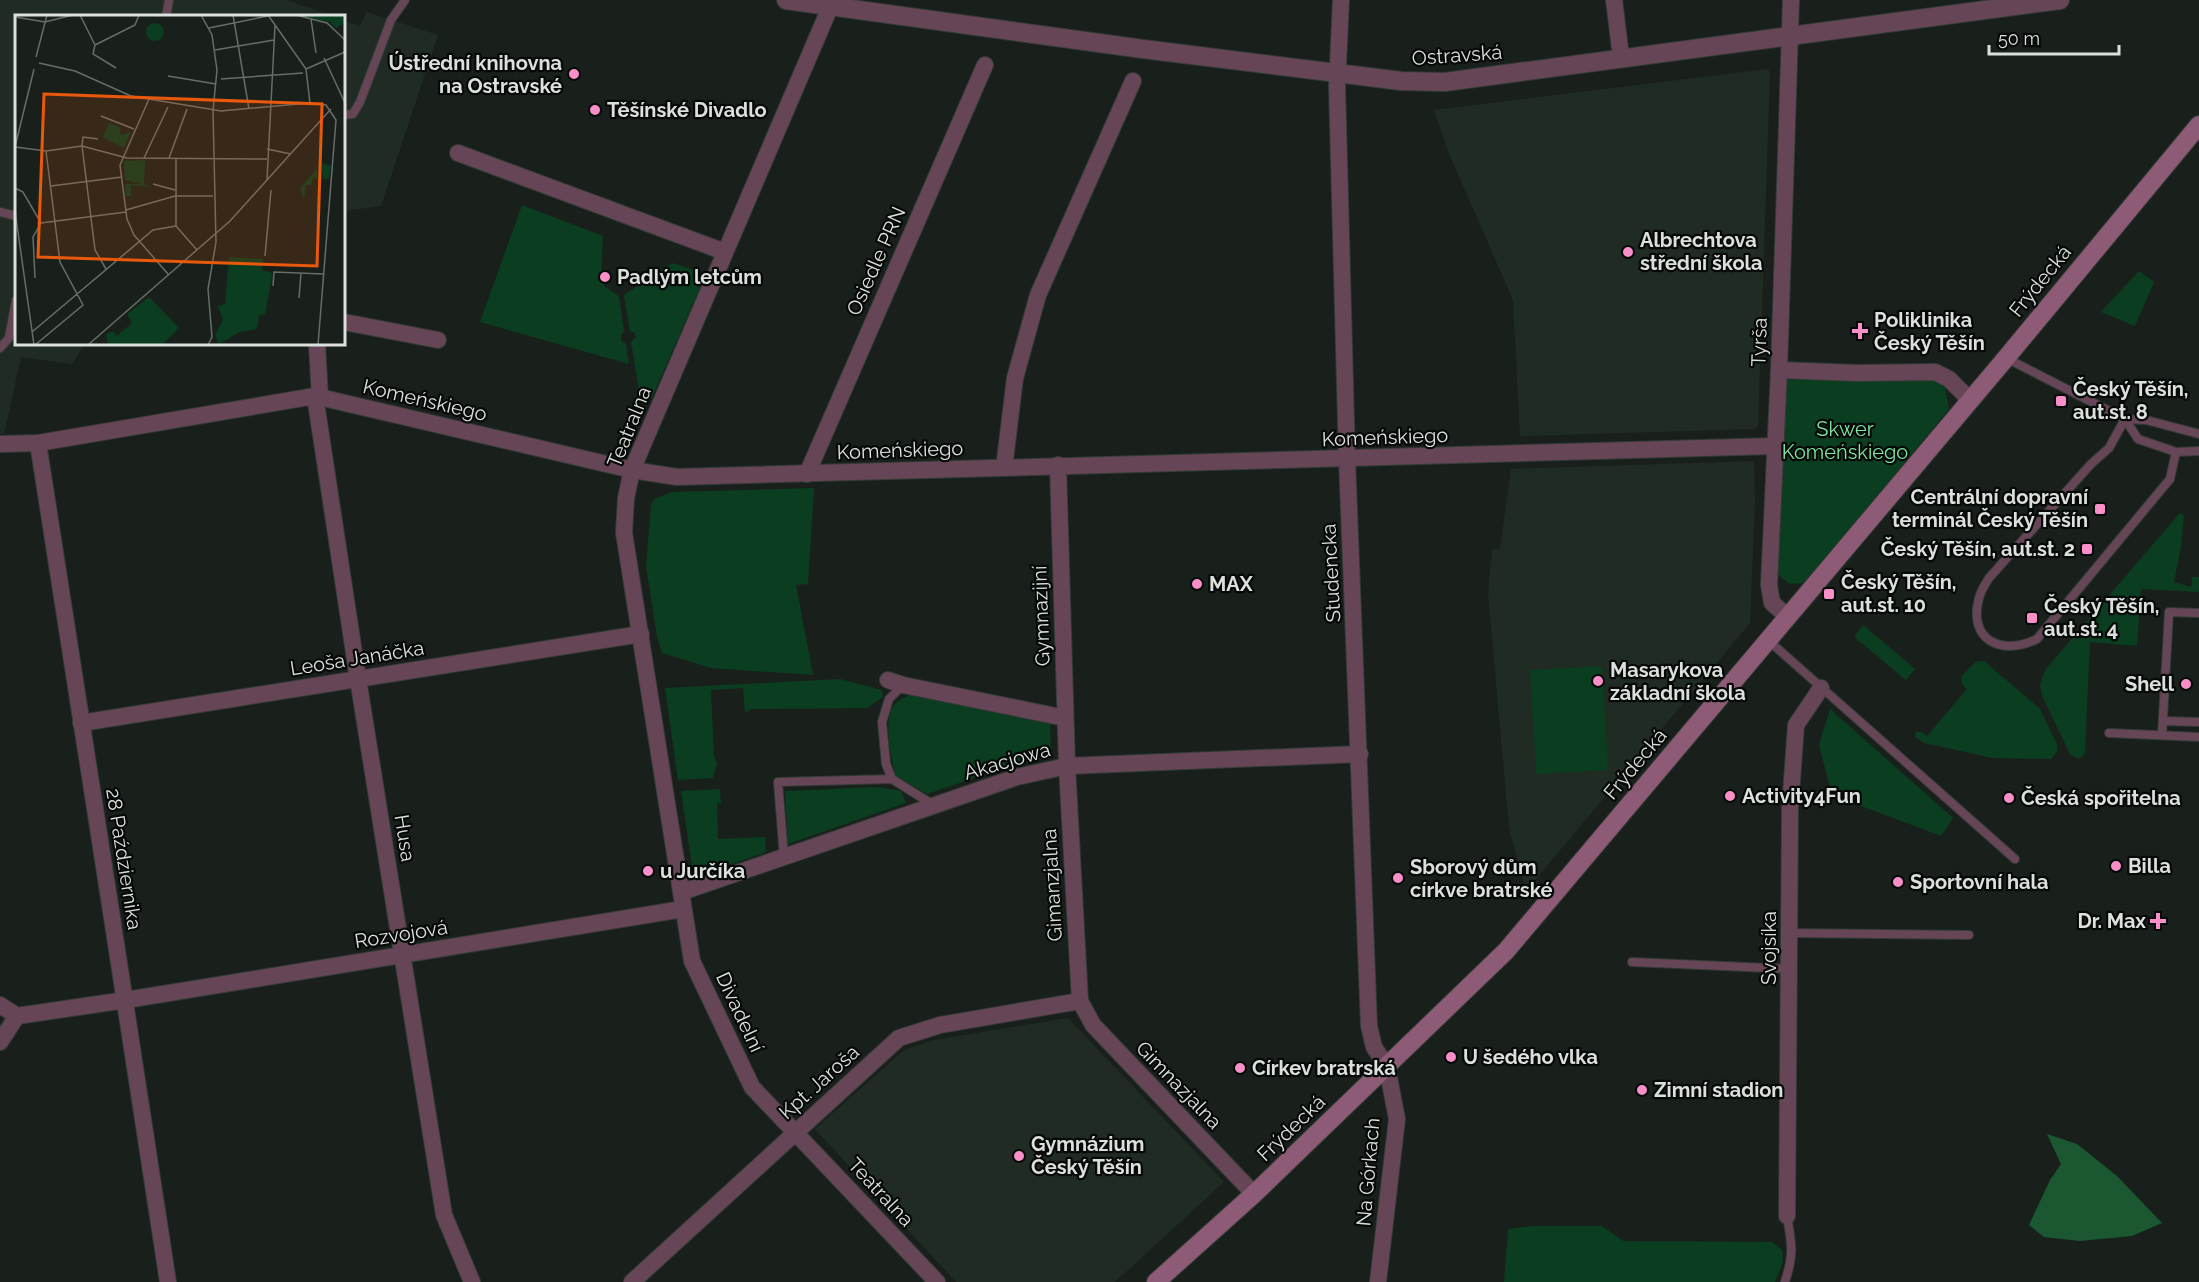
<svg xmlns="http://www.w3.org/2000/svg" width="2199" height="1282" font-family="Raleway,sans-serif">
  <style>
    .built { fill: #202c23 }
    .green { fill: #0b3d20 }
    .forest { fill: #1b5832 }
    .lines { fill: none; stroke-linecap: round; stroke-linejoin: round }
    .service-casing { stroke: #343b36; stroke-width: 10 }
    .minor-casing { stroke: #343b36; stroke-width: 18 }
    .tertiary-casing { stroke: #343b36; stroke-width: 20 }
    .secondary-casing { stroke: #343b36; stroke-width: 20 }
    .service { stroke: #664656; stroke-width: 8 }
    .minor { stroke: #664656; stroke-width: 16 }
    .tertiary { stroke: #664656; stroke-width: 18 }
    .secondary { stroke: #8e5b76; stroke-width: 18 }
    .poi-dot { fill: #f98fc9; stroke: #060907; stroke-width: 2 }
    .labels { text-anchor: middle; stroke-width: 4.5; stroke-linejoin: round; paint-order: stroke }
    .street-label { font-size: 20px; fill: #dbe0dc; stroke: #060907 }
    .poi-label { font-size: 20px; font-weight: bold; fill: #dbe0dc; stroke: #060907; text-anchor: start }
    .park-label { font-size: 20px; fill: #7ee8a0; stroke: #060907 }
    .inset-road { fill: none; stroke: #676d68; stroke-width: 1.5 }
    .view { fill: #e8590c; fill-opacity: 0.15; stroke: #e8590c; stroke-width: 3 }
    .inset-edge { fill: none; stroke: #dbe0dc; stroke-width: 3 }
  </style>
  <rect width="100%" height="100%" fill="#19201b"/>
  <!-- built -->
  <g class="built">
    <polygon points="0,0 287,0 332,16 16,16 16,344 85,344 72,364 21,357 4,434 0,434"/>
    <polygon points="367,12 438,35 381,206 344,211 344,21 360,26"/>
    <polygon points="1768,69 1770,73 1758,426 1754,429 1520,436 1513,300 1450,156 1434,110"/>
    <polygon points="1754,461 1755,502 1750,623 1526,891 1509,828 1488,593 1492,549 1500,549 1511,469"/>
    <polygon points="1068,1018 1224,1182 1115,1282 956,1282 815,1129 904,1050 934,1040"/>
  </g>
  <!-- green -->
  <g class="green">
    <polygon points="522,205 603,236 601,279 605,287 619,296 624,332 621,335 621,341 626,344 629,364 480,322"/>
    <path d="M672,263C683,267 701,269 702,283L652,398L644,400L640,397L631,342L636,337L635,333L630,331L624,295Z"/>
    <polygon points="2139,271 2154,282 2135,326 2101,312"/>
    <polygon points="1934,379 1945,388 1949,409 1805,583 1790,584 1777,574 1787,380"/>
    <polygon points="814,488 808,584 796,585 813,675 711,668 662,653 657,637 646,566 651,505 654,499 672,492"/>
    <polygon points="2180,513 2184,515 2181,546 2174,582 2191,587 2192,577 2199,577 2199,592 2141,589 2137,646 2090,642 2085,753 2080,758 2076,758 2070,754 2042,696 2040,685 2045,670"/>
    <polygon points="1863,625 1915,669 1906,680 1854,637"/>
    <polygon points="1984,661 2040,709 2057,744 2057,752 2051,759 1992,758 1924,743 1915,737 1916,732 1922,732 1927,736 1967,689 1962,684 1961,677 1975,662"/>
    <polygon points="1602,666 1608,770 1536,774 1530,670"/>
    <polygon points="840,679 882,690 883,697 867,708 751,709 745,713 743,688 711,690 714,756 717,763 713,778 678,780 665,688"/>
    <path d="M910,695L1050,724L1051,752L927,794L896,776C891,758 881,715 897,702C900,699 906,697 910,695Z"/>
    <polygon points="1830,709 1953,818 1941,836 1832,795 1819,745"/>
    <polygon points="877,787 901,791 906,803 788,844 785,791"/>
    <polygon points="720,789 721,803 717,803 718,839 765,837 766,852 698,876 693,873 681,791"/>
    <polygon points="1533,1226 1602,1226 1623,1241 1772,1242 1782,1250 1783,1262 1775,1282 1504,1282 1508,1229"/>
  </g>
  <!-- forest -->
  <polygon class="forest" points="2047,1134 2077,1144 2117,1176 2162,1223 2132,1236 2080,1241 2044,1237 2029,1225 2050,1180 2061,1164"/>
  <g class="lines">
    <!-- service casing -->
    <g class="service-casing">
      <g id="service">
        <polyline points="166,16 169,0"/>
        <polyline points="344,115 353,114 360,102 391,20 405,0"/>
        <polyline points="0,212 16,216"/>
        <polyline points="0,348 9,338 16,300"/>
        <polyline points="2006,358 2125,419 2138,439 2176,452 2199,451"/>
        <path d="M2125,419L2109,448L2091,464L1989,578C1986,583 1982,589 1980,595C1966,639 2000,657 2037,639L2170,479L2176,452"/>
        <polyline points="2125,419 2146,420 2199,434"/>
        <polyline points="1769,641 2015,859"/>
        <polyline points="903,685 889,699 882,722 886,764 892,779 935,806"/>
        <polyline points="2163,721 2199,722"/>
        <polyline points="2109,733 2199,737"/>
        <polyline points="2162,735 2169,612 2199,613"/>
        <polyline points="784,857 778,782 892,779"/>
        <polyline points="1790,933 1969,935"/>
        <polyline points="1632,962 1790,969"/>
        <path d="M1785,1282C1794,1254 1792,1245 1787,1216"/>
      </g>
    </g>
    <!-- minor casing -->
    <g class="minor-casing">
      <g id="minor">
        <polyline points="1341,0 1337,86 1347,459 1369,1026 1374,1047 1387,1067 1397,1119 1378,1282"/>
        <polyline points="1614,0 1621,57"/>
        <polyline points="831,5 632,470 626,498 624,533 692,961 752,1087 937,1282"/>
        <polyline points="458,153 725,252"/>
        <polyline points="344,322 438,340"/>
        <polyline points="317,344 320,398"/>
        <polyline points="1779,370 1857,373 1935,372 1949,379 1970,400"/>
        <polyline points="315,396 358,679 444,1215 472,1282"/>
        <path d="M38,443C81,723 126,1002 168,1282"/>
        <polyline points="0,444 38,443 315,396 632,470 677,477 1775,446"/>
        <polyline points="1058,465 1067,766 1080,1001 1093,1025 1254,1194"/>
        <polyline points="1004,468 1015,378 1038,295 1133,81"/>
        <polyline points="807,474 985,65"/>
        <polyline points="1788,617 1772,603 1769,585 1779,370 1791,0"/>
        <polyline points="888,680 903,685 1065,718"/>
        <polyline points="81,723 641,634"/>
        <polyline points="682,892 1017,777 1067,766 1360,754"/>
        <polyline points="0,1005 17,1016"/>
        <polyline points="17,1016 126,1000 683,909"/>
        <polyline points="0,1042 17,1016"/>
        <polyline points="1787,1216 1790,808 1796,725 1821,688"/>
        <polyline points="632,1282 899,1038 940,1025 1080,1001"/>
      </g>
    </g>
    <!-- tertiary casing -->
    <g class="tertiary-casing">
      <polyline id="tertiary" points="786,0 1143,49 1401,81 1445,82 2060,0"/>
    </g>
    <!-- secondary casing -->
    <g class="secondary-casing">
      <polyline id="secondary" points="1156,1282 1254,1194 1506,951 2006,358 2199,125"/>
    </g>
    <!-- service -->
    <use href="#service" class="service"/>
    <!-- minor -->
    <use href="#minor" class="minor"/>
    <!-- tertiary -->
    <use href="#tertiary" class="tertiary"/>
    <!-- secondary -->
    <use href="#secondary" class="secondary"/>
  </g>
  <!-- markers -->
  <g class="poi-dot">
    <circle cx="574" cy="74" r="6"/>
    <circle cx="595" cy="110" r="6"/>
    <circle cx="1628" cy="252" r="6"/>
    <circle cx="605" cy="277" r="6"/>
    <path d="M1857 322h6v6h6v6h-6v6h-6v-6h-6v-6h6z"/>
    <rect x="2055" y="395" width="12" height="12" rx="3"/>
    <rect x="2094" y="503" width="12" height="12" rx="3"/>
    <rect x="2081" y="543" width="12" height="12" rx="3"/>
    <circle cx="1197" cy="584" r="6"/>
    <rect x="1823" y="588" width="12" height="12" rx="3"/>
    <rect x="2026" y="612" width="12" height="12" rx="3"/>
    <circle cx="1598" cy="681" r="6"/>
    <circle cx="2186" cy="684" r="6"/>
    <circle cx="1730" cy="796" r="6"/>
    <circle cx="2009" cy="798" r="6"/>
    <circle cx="2116" cy="866" r="6"/>
    <circle cx="648" cy="871" r="6"/>
    <circle cx="1398" cy="878" r="6"/>
    <circle cx="1898" cy="882" r="6"/>
    <path d="M2155 912h6v6h6v6h-6v6h-6v-6h-6v-6h6z"/>
    <circle cx="1451" cy="1057" r="6"/>
    <circle cx="1240" cy="1068" r="6"/>
    <circle cx="1642" cy="1090" r="6"/>
    <circle cx="1019" cy="1156" r="6"/>
  </g>
  <g class="labels">
    <!-- street labels -->
    <g class="street-label">
      <text transform="translate(1457 55) rotate(-4)" y="7">Ostravská</text>
      <text transform="translate(876 261) rotate(-66)" y="7">Osiedle PRN</text>
      <text transform="translate(2040 281) rotate(-51)" y="7">Frýdecká</text>
      <text transform="translate(1759 342) rotate(-88)" y="7">Tyrša</text>
      <text transform="translate(425 400) rotate(13)" y="7">Komeńskiego</text>
      <text transform="translate(629 427) rotate(-68)" y="7">Teatralna</text>
      <text transform="translate(1385 437) rotate(-2)" y="7">Komeńskiego</text>
      <text transform="translate(900 450) rotate(-2)" y="7">Komeńskiego</text>
      <text transform="translate(1331 573) rotate(-93)" y="7">Studencka</text>
      <text transform="translate(1041 616) rotate(-92)" y="7">Gymnazijní</text>
      <text transform="translate(357 658) rotate(-9)" y="7">Leoša Janáčka</text>
      <text transform="translate(1007 761) rotate(-16)" y="7">Akacjowa</text>
      <text transform="translate(1635 764) rotate(-50)" y="7">Frýdecká</text>
      <text transform="translate(405 838) rotate(81)" y="7">Husa</text>
      <text transform="translate(124 859) rotate(81)" y="7">28 Października</text>
      <text transform="translate(1052 885) rotate(-93)" y="7">Gimanzjalna</text>
      <text transform="translate(401 934) rotate(-9)" y="7">Rozvojová</text>
      <text transform="translate(1769 948) rotate(-90)" y="7">Svojsíka</text>
      <text transform="translate(740 1012) rotate(65)" y="7">Divadelní</text>
      <text transform="translate(819 1082) rotate(-42)" y="7">Kpt. Jaroša</text>
      <text transform="translate(1179 1085) rotate(46)" y="7">Gimnazjalna</text>
      <text transform="translate(1291 1128) rotate(-44)" y="7">Frýdecká</text>
      <text transform="translate(1368 1172) rotate(-85)" y="7">Na Górkach</text>
      <text transform="translate(881 1192) rotate(47)" y="7">Teatralna</text>
    </g>
    <!-- poi labels -->
    <g class="poi-label">
      <text x="562" y="70" text-anchor="end">Ústřední knihovna<tspan x="562" dy="23">na Ostravské</tspan></text>
      <text x="607" y="117">Těšínské Divadlo</text>
      <text x="1640" y="247">Albrechtova<tspan x="1640" dy="23">střední škola</tspan></text>
      <text x="617" y="284">Padlým letcům</text>
      <text x="1874" y="327">Poliklinika<tspan x="1874" dy="23">Český Těšín</tspan></text>
      <text x="2073" y="396">Český Těšín,<tspan x="2073" dy="23">aut.st. 8</tspan></text>
      <text x="2088" y="504" text-anchor="end">Centrální dopravní<tspan x="2088" dy="23">terminál Český Těšín</tspan></text>
      <text x="2075" y="556" text-anchor="end">Český Těšín, aut.st. 2</text>
      <text x="1841" y="589">Český Těšín,<tspan x="1841" dy="23">aut.st. 10</tspan></text>
      <text x="1209" y="591">MAX</text>
      <text x="2044" y="613">Český Těšín,<tspan x="2044" dy="23">aut.st. 4</tspan></text>
      <text x="1610" y="677">Masarykova<tspan x="1610" dy="23">základní škola</tspan></text>
      <text x="2174" y="691" text-anchor="end">Shell</text>
      <text x="1742" y="803">Activity4Fun</text>
      <text x="2021" y="805">Česká spořitelna</text>
      <text x="2128" y="873">Billa</text>
      <text x="1410" y="874">Sborový dům<tspan x="1410" dy="23">církve bratrské</tspan></text>
      <text x="660" y="878">u Jurčíka</text>
      <text x="1910" y="889">Sportovní hala</text>
      <text x="2146" y="928" text-anchor="end">Dr. Max</text>
      <text x="1463" y="1064">U šedého vlka</text>
      <text x="1252" y="1075">Církev bratrská</text>
      <text x="1654" y="1097">Zimní stadion</text>
      <text x="1031" y="1151">Gymnázium<tspan x="1031" dy="23">Český Těšín</tspan></text>
    </g>
    <!-- park labels -->
    <g class="park-label">
      <text x="1845" y="436">Skwer<tspan x="1845" dy="23">Komeńskiego</tspan></text>
    </g>
  </g>
  <!-- overview -->
  <g transform="translate(15 15)">
    <rect width="330" height="330" fill="#19201b"/>
    <path d="M283,0H330V7L321,13L315,7ZM131 17a9 9 0 1 1 18 0a9 9 0 1 1-18 0ZM94,108L104,112L106,120L116,117L109,133L88,122ZM130,145L129,169L137,172L116,170V181H111L110,169H127L110,165L109,146ZM306,148L316,151L314,163L312,164L298,163L296,170H291L289,185L285,173L302,154V163L308,162ZM214,242L248,244L247,255L257,258L256,267L250,299L244,300L242,314L225,317L204,329L200,320L208,305L203,291L210,289ZM134,282L164,313L147,330H93L91,319L99,316L101,321L110,314L117,308L112,299Z" fill="#0b3d20"/>
    <path class="inset-road" d="M65,0L80,30M186,0L197,20L202,55L198,96L201,227L193,274L197,322L193,330M218,0L234,94M253,0L291,54L295,88L311,90L321,105L303,330M281,0L312,8L330,25M0,2L30,7L58,0M296,4L301,38M194,13L253,1M80,30L120,10L124,0M80,30L78,39L101,53M200,35L259,25M21,42L32,0M309,43L330,88M24,48L60,56L116,81L206,96L295,88M291,54L330,37M153,61L201,69M206,64L288,58M134,84L105,150L112,204L119,220L153,259M86,101L119,114M67,131L80,235L91,254M67,131L68,122L83,124M0,132L31,136L67,131L112,143L252,144M0,132L19,54M252,134L276,139M129,143L153,92M154,143L172,94M161,143V211M252,165L260,11M138,169L160,175M36,171L107,162M0,173L8,177L26,208M111,195L160,181H198M0,196L19,330M26,208L111,197M161,211L182,235M250,241L256,175M20,263L18,222L26,208M258,271L259,257L309,259M284,283L286,258M17,317L138,215L161,211M20,330L68,290L45,247L31,136M73,330L215,206L316,94"/>
    <path class="view" d="M29,79L307,89L302,251L23,242Z"/>
    <rect width="330" height="330" class="inset-edge"/>
  </g>
  <!-- scale -->
  <path d="M1989 45v9h130v-9" fill="none" stroke="#dbe0dc" stroke-width="3"/>
  <text x="1998" y="45" font-size="18" fill="#dbe0dc" stroke="#060907" stroke-width="4.5" paint-order="stroke">50 m</text>
</svg>
